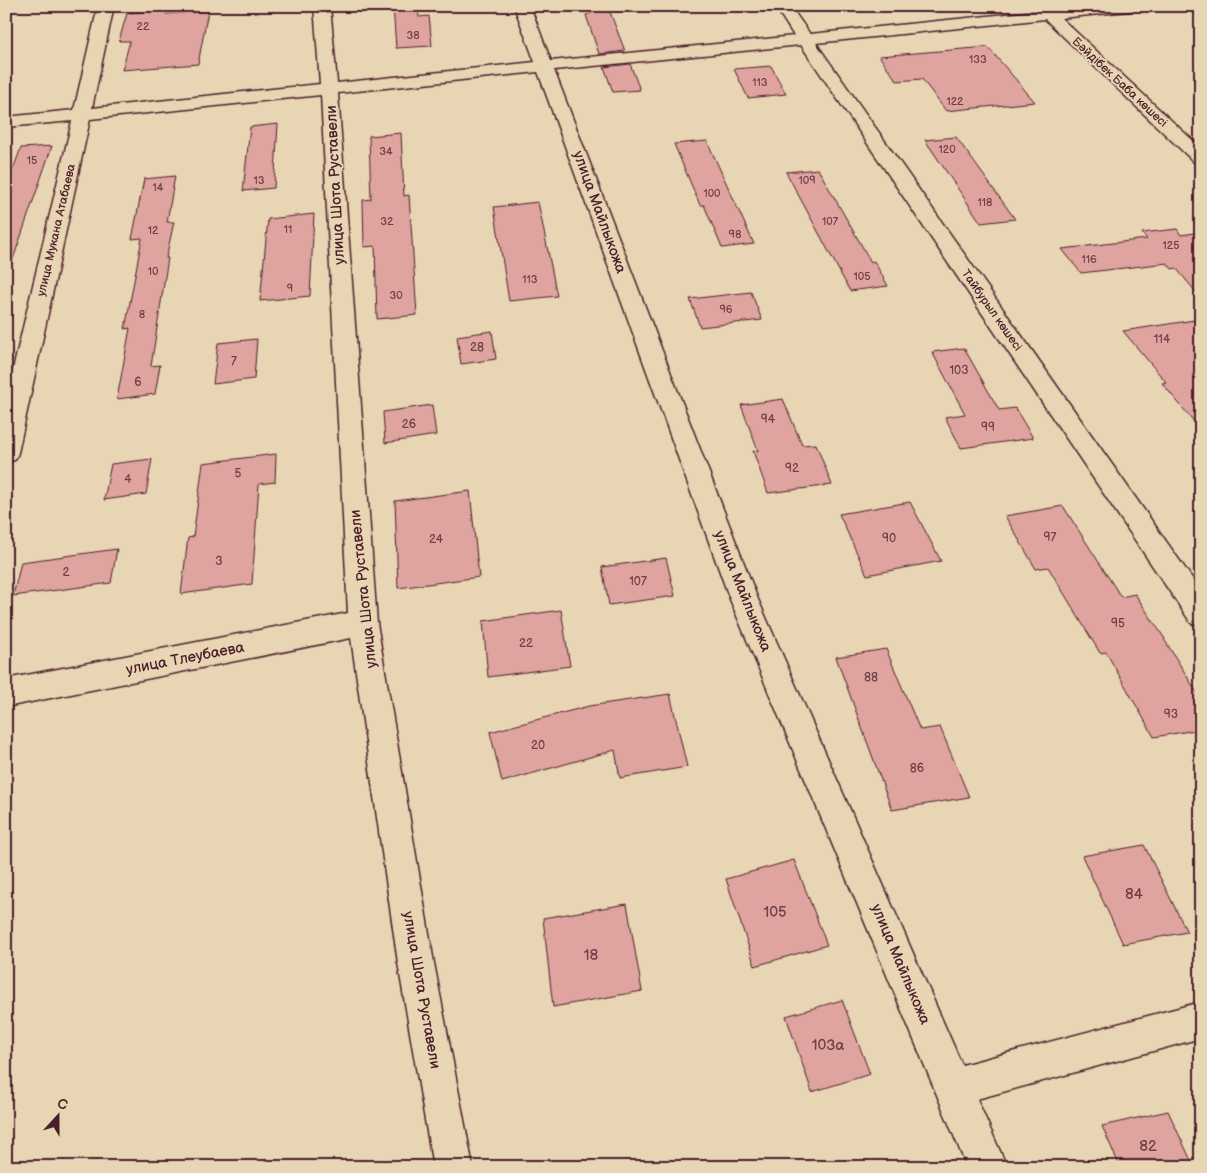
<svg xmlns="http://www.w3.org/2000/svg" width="1207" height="1173" font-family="'Balsamiq Sans',sans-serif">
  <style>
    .building { fill: #dfa49f; stroke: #4a1f2b }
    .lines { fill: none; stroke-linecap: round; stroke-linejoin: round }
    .minor-casing { stroke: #4a1f2b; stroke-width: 3 }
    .minor { fill: #e8d5b3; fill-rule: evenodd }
    .labels { text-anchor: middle; stroke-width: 4; stroke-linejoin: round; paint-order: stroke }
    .far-number-label { font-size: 11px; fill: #6f4048 }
    .far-street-label { font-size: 12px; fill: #4a1f2b; stroke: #e8d5b3 }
    .number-label { font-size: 12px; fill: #6f4048 }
    .street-label { font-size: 15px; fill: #4a1f2b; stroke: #e8d5b3 }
    .near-number-label { font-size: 15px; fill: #6f4048 }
  </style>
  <rect width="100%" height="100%" fill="#e8d5b3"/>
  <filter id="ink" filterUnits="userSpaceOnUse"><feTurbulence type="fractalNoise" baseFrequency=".02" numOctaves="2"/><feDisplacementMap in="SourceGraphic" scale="10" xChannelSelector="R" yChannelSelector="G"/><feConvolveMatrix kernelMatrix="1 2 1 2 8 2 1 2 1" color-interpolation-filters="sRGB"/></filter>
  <g filter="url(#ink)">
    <!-- building -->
    <g class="building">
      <polygon points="393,6 418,6 419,17 429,16 432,46 396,48"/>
      <polygon points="608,7 625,51 599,54 586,15"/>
      <polygon points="167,10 166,14 208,11 198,64 122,70 130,41 119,41 127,13"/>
      <polygon points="988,47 1035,102 946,111 922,79 897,81 879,56"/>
      <polygon points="630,64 640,90 613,92 604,67"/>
      <polygon points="771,66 786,94 748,98 734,69"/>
      <polygon points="278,124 274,188 243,191 250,127"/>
      <polygon points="401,133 404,196 409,195 417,315 377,319 375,246 364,247 363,200 371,199 369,136"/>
      <polygon points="956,137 1015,219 981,223 925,140"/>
      <polygon points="707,141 754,244 722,248 704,205 700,205 674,144"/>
      <polygon points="52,146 11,265 6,264 6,188 21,148"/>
      <polygon points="818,169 871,262 874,261 888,286 850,291 786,172"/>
      <polygon points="175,176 167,222 174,222 166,258 168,258 151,366 160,365 155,394 117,399 130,328 125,329 142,238 132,239 144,179"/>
      <polygon points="538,202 557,296 509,301 494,207"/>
      <polygon points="314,214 310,296 260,301 268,219"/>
      <polygon points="1177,229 1181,235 1201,232 1201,298 1176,268 1172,269 1167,263 1081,273 1062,249 1147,239 1142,233"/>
      <polygon points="751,292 762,320 700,327 690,299"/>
      <polygon points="1201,319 1201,430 1162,383 1166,382 1123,331"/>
      <polygon points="492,331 496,359 461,364 457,336"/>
      <polygon points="257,339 254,379 213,384 218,343"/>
      <polygon points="964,348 999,410 1015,408 1033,438 961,448 945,417 965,414 932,352"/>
      <polygon points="783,399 802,445 816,444 832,485 768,493 753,451 758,451 741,405"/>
      <polygon points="432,405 436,435 385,443 383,412"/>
      <polygon points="276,454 275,482 259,484 252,584 181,594 188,538 193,537 203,463"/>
      <polygon points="152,459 146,494 104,500 111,464"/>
      <polygon points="470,491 479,577 398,588 395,501"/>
      <polygon points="910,502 941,561 867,575 839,514"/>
      <polygon points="1063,506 1121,597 1135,594 1165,639 1164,639 1201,699 1201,729 1154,737 1106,652 1100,653 1048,567 1036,569 1005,516"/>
      <polygon points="117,549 111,583 13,596 21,562"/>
      <polygon points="666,558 675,596 609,605 602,567"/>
      <polygon points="561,610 570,666 488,677 483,621"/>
      <polygon points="886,649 920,730 940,727 969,797 892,810 836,657"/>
      <polygon points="670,694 687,767 620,778 615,750 502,782 490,732 589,706"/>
      <polygon points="1144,845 1187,932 1123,944 1082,856"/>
      <polygon points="794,860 827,945 755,966 726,879"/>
      <polygon points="627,904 642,991 553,1007 543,918"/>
      <polygon points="842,1000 870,1074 812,1092 786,1016"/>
      <polygon points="1168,1111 1194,1167 1120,1167 1102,1126"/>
    </g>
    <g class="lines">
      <!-- minor casing -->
      <g class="minor-casing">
        <polygon id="minor" points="98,6 114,6 92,108 320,84 314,6 330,6 337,83 535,62 514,6 530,6 551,61 794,36 775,6 790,6 810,34 1036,11 1036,6 1049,6 1052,9 1082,6 1136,6 1134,9 1129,11 1061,18 1201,148 1201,163 1194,162 1045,19 816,43 1201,591 1201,626 1191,623 801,45 554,70 757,597 962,1065 1201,1002 1201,1038 977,1099 1007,1167 967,1167 729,597 538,72 338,93 377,623 434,963 473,1167 433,1167 398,963 351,638 6,707 6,679 348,613 321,95 90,119 18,453 15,460 6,462 6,399 72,121 6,127 6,117 74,110"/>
      </g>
      <!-- minor -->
      <use href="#minor" class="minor"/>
    </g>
  </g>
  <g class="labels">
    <!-- far-number labels -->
    <g class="far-number-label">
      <text x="143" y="30">22</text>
      <text x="413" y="39">38</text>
      <text x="978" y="63">133</text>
      <text x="760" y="86">113</text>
      <text x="955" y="105">122</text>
      <text x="947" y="153">120</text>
      <text x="386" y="155">34</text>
      <text x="32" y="164">15</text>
      <text x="259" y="184">13</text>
      <text x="807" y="184">109</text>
      <text x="158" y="191">14</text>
      <text x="712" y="197">100</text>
      <text x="985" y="206">118</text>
      <text x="387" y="225">32</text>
      <text x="830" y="225">107</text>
      <text x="288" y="233">11</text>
      <text x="153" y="234">12</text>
      <text x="735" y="238">98</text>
      <text x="1171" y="249">125</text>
      <text x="1089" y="263">116</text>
      <text x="153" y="275">10</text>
      <text x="862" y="280">105</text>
      <text x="530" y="283">113</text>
      <text x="290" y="292">9</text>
      <text x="396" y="299">30</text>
      <text x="726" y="313">96</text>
      <text x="142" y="318">8</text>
    </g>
    <!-- far-street labels -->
    <g class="far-street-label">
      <text transform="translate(1120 82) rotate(43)" y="4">Бәйдібек Баба көшесі</text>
      <text transform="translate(56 230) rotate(-77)" y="4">улица Мукана Атабаева</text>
      <text transform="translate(992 310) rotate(55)" y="4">Тайбурыл көшесі</text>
    </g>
    <!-- number labels -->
    <g class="number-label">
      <text x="1162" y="343">114</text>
      <text x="477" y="351">28</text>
      <text x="234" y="365">7</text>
      <text x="959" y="374">103</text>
      <text x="138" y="386">6</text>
      <text x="768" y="423">94</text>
      <text x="409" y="428">26</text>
      <text x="988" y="431">99</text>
      <text x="792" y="472">92</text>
      <text x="238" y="477">5</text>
      <text x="128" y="483">4</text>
      <text x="1050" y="541">97</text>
      <text x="889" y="542">90</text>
      <text x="436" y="543">24</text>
      <text x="219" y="565">3</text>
      <text x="66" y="576">2</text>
      <text x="638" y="585">107</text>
      <text x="1118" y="627">95</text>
      <text x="526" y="647">22</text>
      <text x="871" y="681">88</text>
      <text x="1171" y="718">93</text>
      <text x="538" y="749">20</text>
      <text x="917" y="772">86</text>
    </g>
    <!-- street labels -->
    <g class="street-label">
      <text transform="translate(335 185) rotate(-93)" y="5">улица Шота Руставели</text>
      <text transform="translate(600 212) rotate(70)" y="5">улица Майлыкожа</text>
      <text transform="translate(363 589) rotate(-96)" y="5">улица Шота Руставели</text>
      <text transform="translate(743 591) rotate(68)" y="5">улица Майлыкожа</text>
      <text transform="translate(185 658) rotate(-11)" y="5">улица Тлеубаева</text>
      <text transform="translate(901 964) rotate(67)" y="5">улица Майлыкожа</text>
      <text transform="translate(422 990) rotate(80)" y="5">улица Шота Руставели</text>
    </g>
    <!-- near-number labels -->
    <g class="near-number-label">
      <text x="1134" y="899">84</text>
      <text x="775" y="917">105</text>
      <text x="591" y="960">18</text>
      <text x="828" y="1050">103а</text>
      <text x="1148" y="1151">82</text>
    </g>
  </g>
  <!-- margin -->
  <rect width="1207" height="1173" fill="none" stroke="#e8d5b3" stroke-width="25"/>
  <rect x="12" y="12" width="1182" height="1148" fill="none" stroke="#4a1f2b" stroke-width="2" filter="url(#ink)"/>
  <!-- north arrow -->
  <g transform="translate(58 1116) rotate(21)" stroke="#e8d5b3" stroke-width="4" paint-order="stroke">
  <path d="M0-4L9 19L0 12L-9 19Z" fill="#4a1f2b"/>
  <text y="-8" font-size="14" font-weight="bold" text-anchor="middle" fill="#4a1f2b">С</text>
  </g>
</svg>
